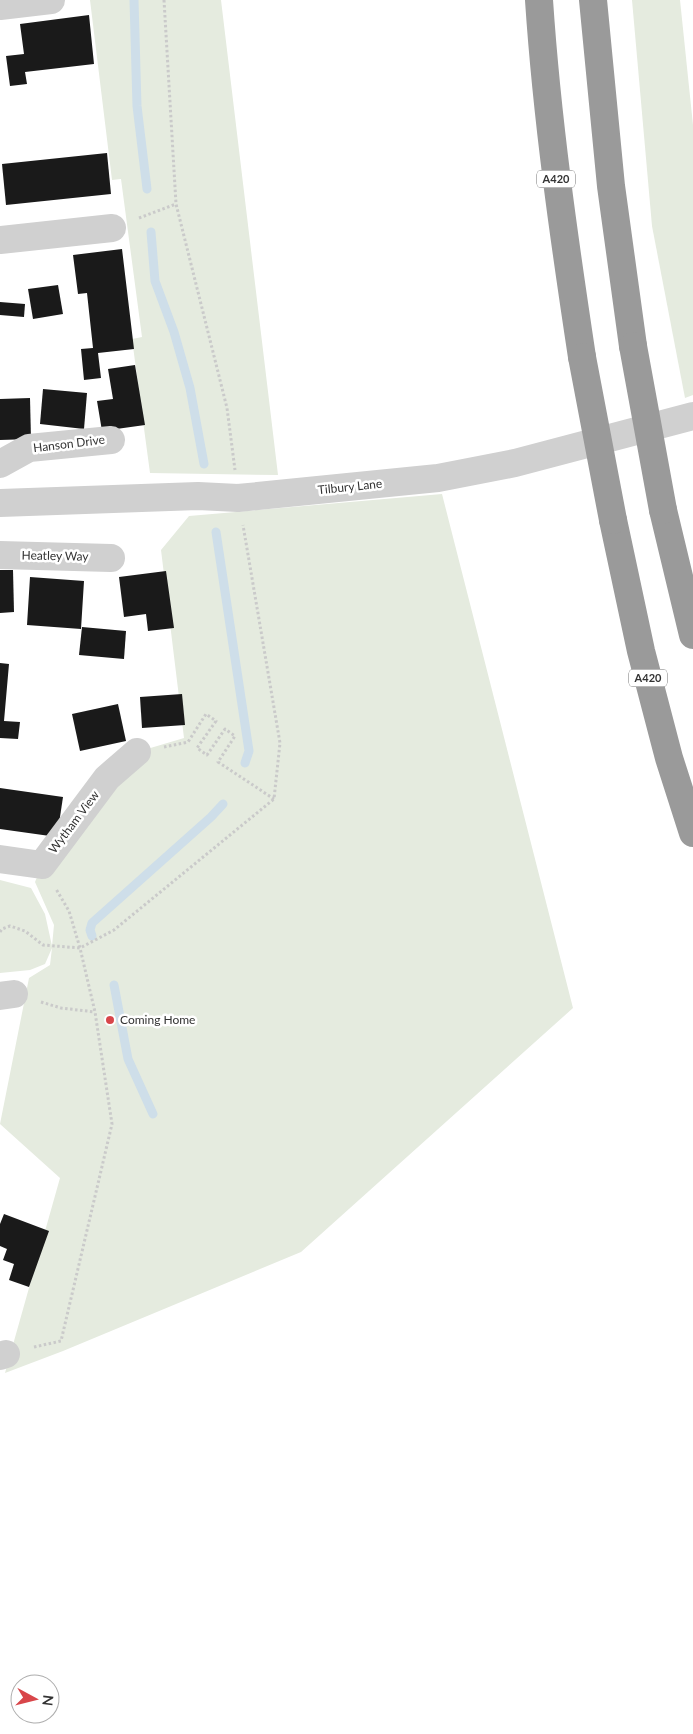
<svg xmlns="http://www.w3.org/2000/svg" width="693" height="1734" font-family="Lato,sans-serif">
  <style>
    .green { fill: #e5ebdf }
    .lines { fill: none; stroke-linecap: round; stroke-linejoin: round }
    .stream { stroke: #cedee9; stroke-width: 9 }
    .building { fill: #1a1a1a }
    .path { stroke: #cacaca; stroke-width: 3; stroke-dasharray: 2.5 2.5; stroke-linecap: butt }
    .minor { stroke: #d0d0d0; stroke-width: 28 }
    .highway { stroke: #9a9a9a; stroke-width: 28 }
    .highway-bridge { stroke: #9a9a9a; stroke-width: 28 }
    .poi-dot { fill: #d8464a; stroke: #fff; stroke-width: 2 }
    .labels { text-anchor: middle; stroke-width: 5; stroke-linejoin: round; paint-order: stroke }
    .shield { fill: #fff; stroke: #707070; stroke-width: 1 }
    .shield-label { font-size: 11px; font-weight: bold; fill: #333 }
    .street-label { font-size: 12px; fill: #333; stroke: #fff }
    .poi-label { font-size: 12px; fill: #333; stroke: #fff; text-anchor: start }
  </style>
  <rect width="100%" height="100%" fill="#fff"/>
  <!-- green -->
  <g class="green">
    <polygon points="90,0 221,0 278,475 150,473 132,339 142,337 121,179 112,180"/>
    <polygon points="632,0 680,0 693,125 693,395 685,398 652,226"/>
    <polygon points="442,494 573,1008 301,1252 63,1351 5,1373 60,1178 0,1124 29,978 50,965 52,948 45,964 30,970 0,973 0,880 31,888 45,914 52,946 54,925 35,882 42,865 137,752 184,738 161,550 189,516"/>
  </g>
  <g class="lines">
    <!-- stream -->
    <g class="stream">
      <polyline points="134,0 137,106 147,189"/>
      <polyline points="151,232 155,281 174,332 190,388 204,464"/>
      <polyline points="216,532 249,751 245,763"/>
      <polyline points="92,936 90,930 92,923 211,817 223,804"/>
      <polyline points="114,985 128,1059 153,1114"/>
    </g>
  </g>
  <!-- building -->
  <g class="building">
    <polygon points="89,15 94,64 25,72 27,84 10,86 6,56 24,54 20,24"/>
    <polygon points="107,153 111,194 6,205 2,164"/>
    <polygon points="122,249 134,349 98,353 101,378 84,380 81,349 93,348 87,293 78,294 73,255"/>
    <polygon points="58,285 63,314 33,319 28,289"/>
    <polygon points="0,302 25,304 24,317 0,315"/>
    <polygon points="135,365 145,425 102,431 97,401 113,399 108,369"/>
    <polygon points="43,389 87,393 84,429 40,424"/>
    <polygon points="30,398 31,439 0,440 0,399"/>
    <polygon points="0,570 13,570 14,612 0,613"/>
    <polygon points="166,571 174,628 148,631 146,614 124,617 119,577"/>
    <polygon points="30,577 84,581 81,629 27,625"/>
    <polygon points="82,627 126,631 124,659 79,655"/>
    <polygon points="0,663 9,664 4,721 20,722 18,739 0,738"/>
    <polygon points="182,694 185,725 142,728 140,697"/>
    <polygon points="118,704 126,741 80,751 72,714"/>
    <polygon points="0,788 63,797 57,837 0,829"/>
    <polygon points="4,1214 49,1231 29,1287 9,1280 14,1264 3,1260 7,1249 0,1246 0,1224"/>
  </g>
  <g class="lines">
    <!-- path -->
    <g class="path">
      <polyline points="164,0 176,204 227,408 235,470"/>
      <polyline points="139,218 176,204"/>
      <polyline points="164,747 188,742 206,714 216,721 197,748 207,755 225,729 235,736 218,762 274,799"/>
      <polyline points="0,932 2,929 10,926 25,931 43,945 80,948 114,930 274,799 280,743 243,525"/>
      <polyline points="41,1002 61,1008 95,1012"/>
      <polyline points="34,1347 61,1341 112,1124 95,1012 80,948 69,911 56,889"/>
    </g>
    <!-- minor -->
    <g class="minor">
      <polyline points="0,6 51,0"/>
      <polyline points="0,240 112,228"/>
      <polyline points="0,464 29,448 111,440"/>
      <polyline points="0,503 198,496 238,498 438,478 515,463 693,416"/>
      <polyline points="0,555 111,558"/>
      <polyline points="0,859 42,865 107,778 137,752"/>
      <polyline points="0,996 14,994"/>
      <polyline points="0,1356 6,1354"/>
    </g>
    <!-- highway -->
    <g class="highway">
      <path d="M539,0C547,120 564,238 582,357"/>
      <polyline points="593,0 611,186 633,346"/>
      <polyline points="663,510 693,635"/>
      <polyline points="613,520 641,651 669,758 693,833"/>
    </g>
    <!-- highway-bridge -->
    <g class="highway-bridge">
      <polyline points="633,346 663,510"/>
      <polyline points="582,357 613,520"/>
    </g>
  </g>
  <!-- markers -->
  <circle class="poi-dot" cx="110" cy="1020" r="5"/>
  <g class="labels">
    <!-- shield labels -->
    <g class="shield">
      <rect x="537" y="170.5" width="38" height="17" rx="4"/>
      <rect x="629" y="669.5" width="38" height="17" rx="4"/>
    </g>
    <g class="shield-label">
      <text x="556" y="183">A420</text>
      <text x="648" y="682">A420</text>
    </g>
    <!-- street labels -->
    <g class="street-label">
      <text transform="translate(69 444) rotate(-7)" y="4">Hanson Drive</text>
      <text transform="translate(350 487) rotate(-6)" y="4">Tilbury Lane</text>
      <text transform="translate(55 556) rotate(1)" y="4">Heatley Way</text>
      <text transform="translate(74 822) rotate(-53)" y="4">Wytham View</text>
    </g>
    <!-- poi labels -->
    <g class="poi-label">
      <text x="120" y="1024">Coming Home</text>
    </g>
  </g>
  <!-- north arrow -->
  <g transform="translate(35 1699) rotate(97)"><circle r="24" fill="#ffffff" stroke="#adadad"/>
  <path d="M0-4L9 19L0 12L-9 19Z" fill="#d8464a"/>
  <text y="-8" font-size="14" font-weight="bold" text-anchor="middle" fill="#333333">N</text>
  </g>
</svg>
